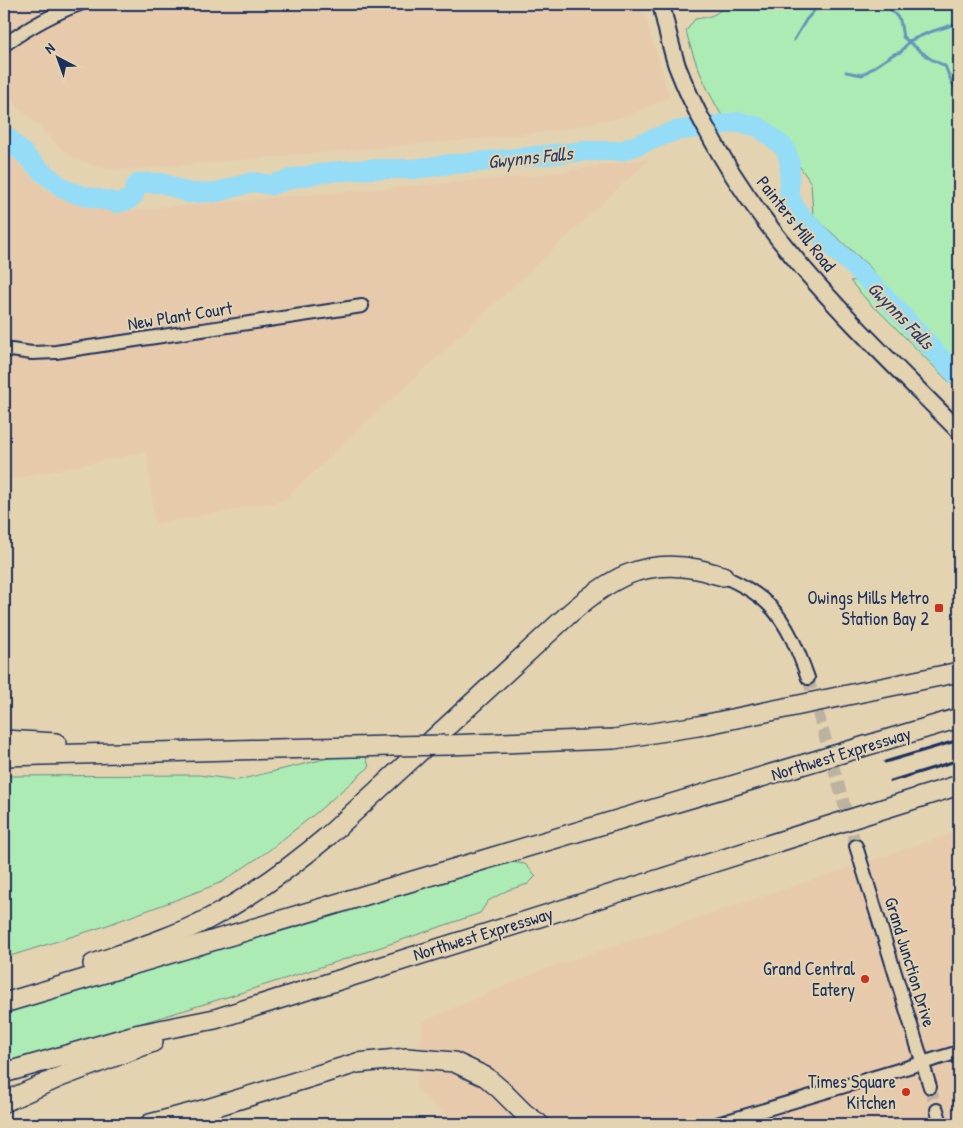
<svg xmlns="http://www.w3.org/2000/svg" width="963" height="1128" font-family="'Patrick Hand',sans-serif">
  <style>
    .built { fill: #e7caac }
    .green { fill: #acebb3; stroke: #648d88 }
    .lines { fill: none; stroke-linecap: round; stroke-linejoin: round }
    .stream { stroke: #6497ba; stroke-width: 3 }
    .river { stroke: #95dcf7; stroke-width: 20 }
    .minor-tunnel { stroke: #bcb2a0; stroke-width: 12; stroke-dasharray: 12 6; stroke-linecap: butt }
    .minor-casing { stroke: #1b2f5e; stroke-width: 16 }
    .major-casing { stroke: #1b2f5e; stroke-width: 20 }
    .highway-casing { stroke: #1b2f5e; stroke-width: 22 }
    .minor { stroke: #e4d3b0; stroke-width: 12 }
    .major { stroke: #e4d3b0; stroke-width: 16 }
    .highway { stroke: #e4d3b0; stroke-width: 19 }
    .rail { stroke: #1b2f5e; stroke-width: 3 }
    .highway-bridge-casing { stroke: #1b2f5e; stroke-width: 22; stroke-linecap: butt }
    .highway-bridge { stroke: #e4d3b0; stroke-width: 19 }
    .poi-dot { fill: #c8321e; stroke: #e4d3b0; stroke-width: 2 }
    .labels { text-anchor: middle; stroke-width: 4; stroke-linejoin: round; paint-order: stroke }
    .street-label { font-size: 18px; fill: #1b2f5e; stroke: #e4d3b0 }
    .poi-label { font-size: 18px; fill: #1b2f5e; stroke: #e4d3b0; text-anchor: end }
    .water-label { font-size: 19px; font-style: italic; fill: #27406d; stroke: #e4d3b0 }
  </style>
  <rect width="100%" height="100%" fill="#e4d3b0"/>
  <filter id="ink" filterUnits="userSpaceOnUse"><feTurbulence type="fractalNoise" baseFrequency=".02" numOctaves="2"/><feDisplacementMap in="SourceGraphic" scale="10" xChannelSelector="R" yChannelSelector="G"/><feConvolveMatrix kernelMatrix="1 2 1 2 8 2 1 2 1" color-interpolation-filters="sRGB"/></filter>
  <g filter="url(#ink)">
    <!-- built -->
    <g class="built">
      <polygon points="4,4 643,4 648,27 664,76 669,98 623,117 555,131 490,138 139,169 116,170 99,168 71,157 57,145 4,92"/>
      <polygon points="4,149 32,177 50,192 67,200 89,208 113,211 143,209 539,175 651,158 283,501 155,524 146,452 4,481"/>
      <polygon points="959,831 959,1124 461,1124 444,1114 416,1088 422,1022 541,970"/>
    </g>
    <!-- green -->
    <g class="green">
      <path d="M726,4H959V56L952,59L959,74V392L877,309L874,308L850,281L879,279L869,266L823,225L813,214L811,183L777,133L765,123L724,119C707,91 694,62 686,31L695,19C709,17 717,16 726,4Z"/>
      <polygon points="333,757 366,757 369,767 316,813 268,851 222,882 181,898 102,927 4,958 4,776 199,775 238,780"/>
      <path d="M511,862L525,864L536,876L528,884L508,890L488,901L480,913C323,968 164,1019 4,1062V1010Z"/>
    </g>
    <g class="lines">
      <!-- stream -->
      <g class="stream">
        <polyline points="886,4 900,20 903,37 929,58 945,66 952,83 959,94"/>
        <polyline points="794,40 806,20 820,4"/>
        <polyline points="846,72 862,75 894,54 901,52 909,41 930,32 959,23"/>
      </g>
      <!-- river -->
      <polyline class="river" points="4,134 40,170 64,189 80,195 118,203 128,200 134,195 135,187 139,183 162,183 188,193 217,192 253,182 271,185 294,178 328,172 372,169 413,169 451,164 468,163 585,151 621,151 675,131 739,122 759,127 785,148 790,163 789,195 797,211 824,240 861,273 887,299 959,378"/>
      <!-- minor-tunnel -->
      <g class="minor-tunnel">
        <polyline points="808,678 856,846"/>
        <polyline points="930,1087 937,1110"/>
      </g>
      <!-- minor casing -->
      <g class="minor-casing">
        <g id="minor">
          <path d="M4,45C28,28 52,14 80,4"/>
          <polyline points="4,349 32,353 56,352 362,306"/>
          <path d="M723,576C740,584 756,592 769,605C788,624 799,653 808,678"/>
          <polyline points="856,846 930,1087"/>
          <polyline points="937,1110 941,1124"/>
          <polyline points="717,1124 959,1052"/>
        </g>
      </g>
      <!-- major casing -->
      <g class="major-casing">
        <path id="major" d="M661,4C666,25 670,45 677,66C685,87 695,108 706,128C767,246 867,337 959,431"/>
      </g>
      <!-- highway casing -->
      <g class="highway-casing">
        <g id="highway">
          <polyline points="4,740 56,743"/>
          <polyline points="448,745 614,739 698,726 959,672"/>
          <polyline points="4,756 390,746"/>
          <path d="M93,964C132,950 171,938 208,919C252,896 290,868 328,836L569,614C608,580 642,558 697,569C706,571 714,574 723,576"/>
          <path d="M4,1003C322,907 641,814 959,718"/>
          <polyline points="4,1073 135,1035 215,1019 959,785"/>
          <polyline points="4,1102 60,1077 153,1042"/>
          <polyline points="150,1124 207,1109 357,1063 407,1058 454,1062 486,1077 500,1089 524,1113 539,1124"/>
        </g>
      </g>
      <!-- minor -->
      <use href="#minor" class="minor"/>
      <!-- major -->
      <use href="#major" class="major"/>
      <!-- highway -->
      <use href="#highway" class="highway"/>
      <!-- rail -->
      <g class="rail">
        <polyline points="885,762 959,740"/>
        <polyline points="891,781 959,760"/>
      </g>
      <!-- highway-bridge casing -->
      <g class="highway-bridge-casing">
        <polyline id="highway-bridge" points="390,746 448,745"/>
      </g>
      <!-- highway-bridge -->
      <use href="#highway-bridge" class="highway-bridge"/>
    </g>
  </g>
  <!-- markers -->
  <g class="poi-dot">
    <rect x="934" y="603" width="10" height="10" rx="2.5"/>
    <circle cx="865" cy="979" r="5"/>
    <circle cx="906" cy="1092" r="5"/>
  </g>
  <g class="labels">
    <!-- street labels -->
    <g class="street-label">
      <text transform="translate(796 224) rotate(52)" y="6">Painters Mill Road</text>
      <text transform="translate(180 316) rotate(-9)" y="6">New Plant Court</text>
      <text transform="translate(841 754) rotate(-17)" y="6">Northwest Expressway</text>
      <text transform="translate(483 934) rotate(-17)" y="6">Northwest Expressway</text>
      <text transform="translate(910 962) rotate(73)" y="6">Grand Junction Drive</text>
    </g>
    <!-- poi labels -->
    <g class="poi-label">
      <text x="929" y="604">Owings Mills Metro<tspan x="929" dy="21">Station Bay 2</tspan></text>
      <text x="855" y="975">Grand Central<tspan x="855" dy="21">Eatery</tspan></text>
      <text x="896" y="1088">Times Square<tspan x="896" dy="21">Kitchen</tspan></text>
    </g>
    <!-- water labels -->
    <g class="water-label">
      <text transform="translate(530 157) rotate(-6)" y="7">Gwynns Falls</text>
      <text transform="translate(901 315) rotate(46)" y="7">Gwynns Falls</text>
    </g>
  </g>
  <!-- margin -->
  <rect width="963" height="1128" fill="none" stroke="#e4d3b0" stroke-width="20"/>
  <rect x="10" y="10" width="943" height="1108" fill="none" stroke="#1b2f5e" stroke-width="2" filter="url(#ink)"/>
  <!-- north arrow -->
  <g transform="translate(58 58) rotate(319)" stroke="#e4d3b0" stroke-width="4" paint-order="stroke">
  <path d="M0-4L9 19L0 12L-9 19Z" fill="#1b2f5e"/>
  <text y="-8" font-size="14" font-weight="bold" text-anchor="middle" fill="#1b2f5e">N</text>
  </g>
</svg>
